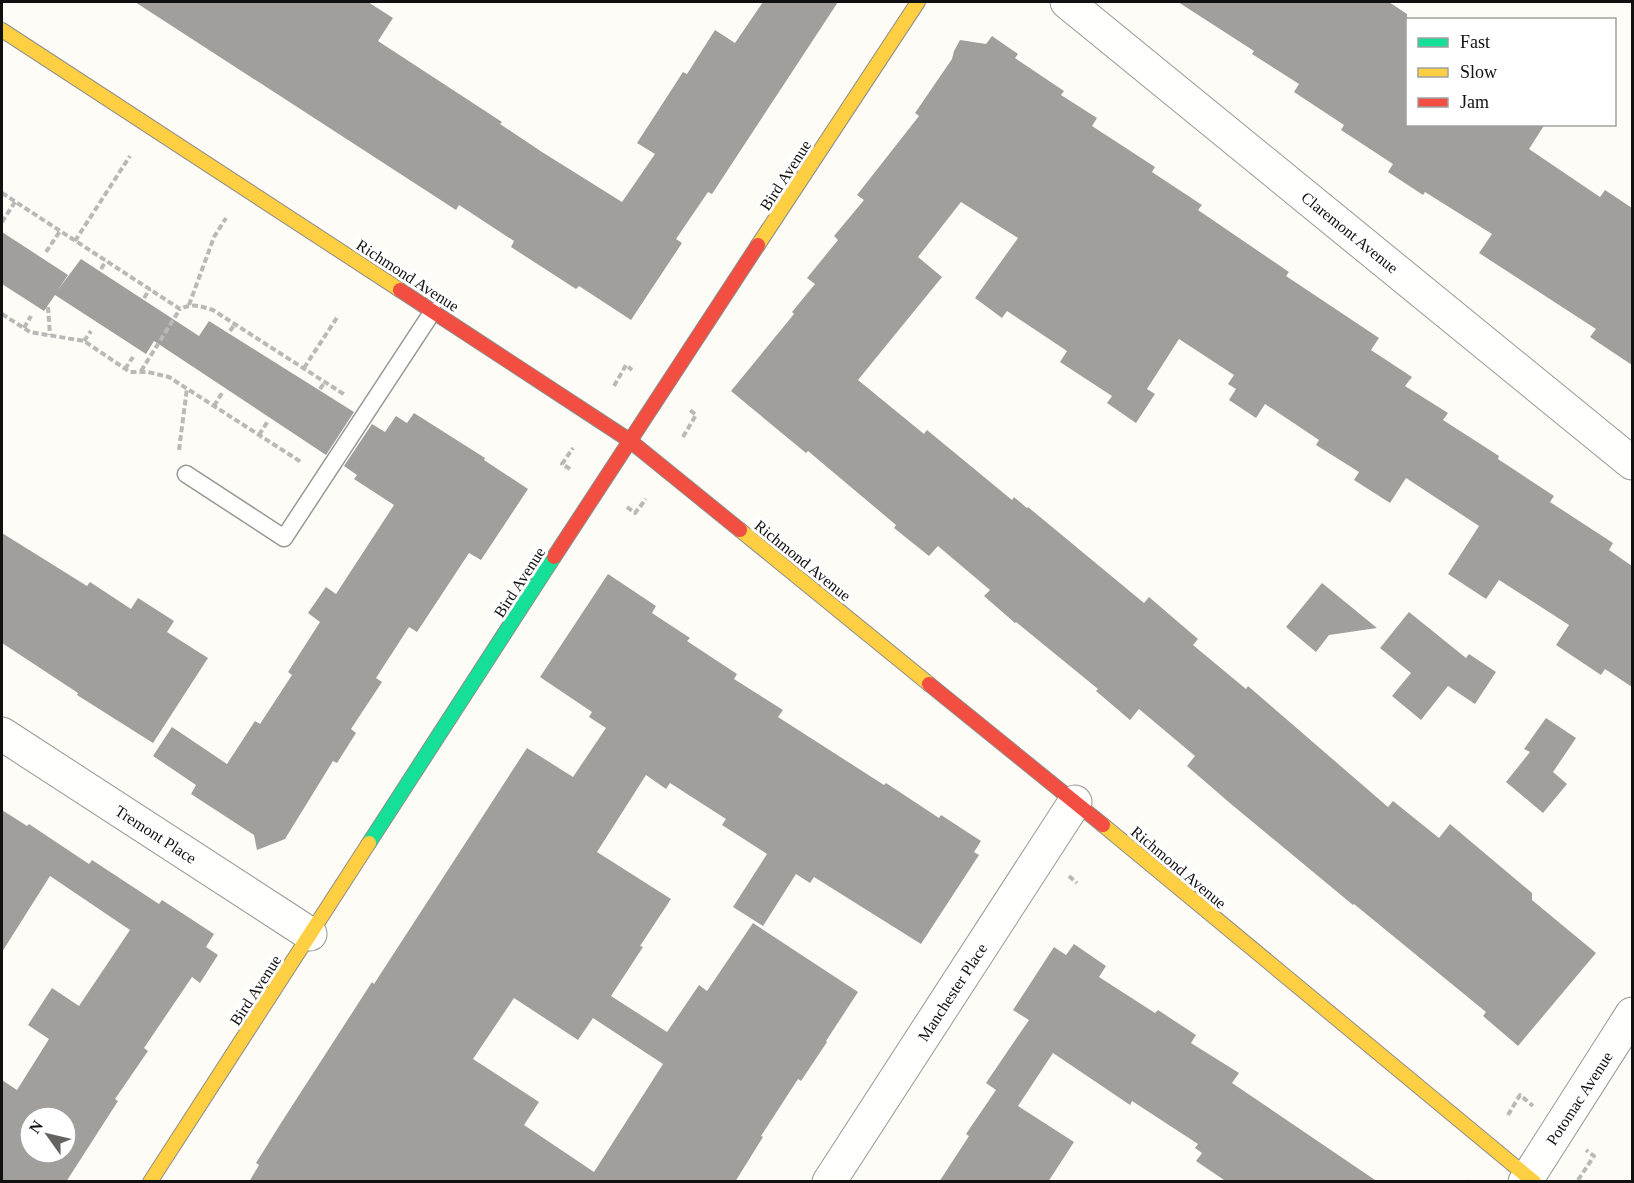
<svg xmlns="http://www.w3.org/2000/svg" width="1634" height="1183" font-family="'Times New Roman',serif">
  <style>
    .building { fill: #a19f9c; fill-rule: evenodd }
    .lines { fill: none; stroke-linecap: round; stroke-linejoin: round }
    .lane-casing { stroke: #979795; stroke-width: 19 }
    .street-casing { stroke: #979795; stroke-width: 35 }
    .fast-casing { stroke: #8e8d8b; stroke-width: 16 }
    .slow-casing { stroke: #8e8d8b; stroke-width: 16 }
    .jam-casing { stroke: #8e8d8b; stroke-width: 16 }
    .path { stroke: #b9b9b8; stroke-width: 4; stroke-dasharray: 6 3; stroke-linecap: butt }
    .lane { stroke: #fffffe; stroke-width: 16 }
    .street { stroke: #fffffe; stroke-width: 33 }
    .fast { stroke: #16e098; stroke-width: 14 }
    .slow { stroke: #ffcf43; stroke-width: 14 }
    .jam { stroke: #f24e42; stroke-width: 14 }
    .labels { text-anchor: middle; stroke-width: 6; stroke-linejoin: round; paint-order: stroke }
    .street-label { font-size: 16px; fill: #111; stroke: #fff }
  </style>
  <rect width="100%" height="100%" fill="#fdfcf7"/>
  <!-- building -->
  <g class="building">
    <polygon points="135,2 368,2 393,18 378,41 502,122 500,124 542,152 622,202 655,154 637,143 683,72 687,74 715,30 735,43 763,2 838,2 712,194 708,192 676,239 682,243 631,320 579,286 576,289 511,247 514,241 459,205 456,210"/>
    <polygon points="1178,2 1389,2 1407,14 1407,124 1545,124 1529,149 1600,197 1605,190 1632,208 1632,365 1590,337 1596,329 1479,253 1492,234 1425,192 1423,195 1388,172 1393,164 1341,130 1344,125 1294,92 1299,84 1252,54 1254,51"/>
    <polygon points="992,36 1018,54 1015,58 1064,91 1061,95 1097,118 1092,126 1155,167 1152,172 1202,205 1198,210 1289,272 1286,276 1379,338 1371,350 1412,377 1405,386 1448,413 1443,420 1499,456 1498,459 1554,496 1550,502 1613,543 1609,550 1632,566 1632,687 1605,669 1601,675 1556,645 1569,625 1499,580 1486,599 1448,574 1479,526 1406,478 1390,503 1354,480 1359,472 1316,445 1319,440 1265,404 1256,418 1229,400 1236,389 1228,384 1234,375 1179,339 1147,389 1155,394 1136,423 1107,403 1112,396 1060,362 1067,351 1007,311 1002,318 975,298 1018,238 961,202 918,257 942,277 858,380 924,434 927,430 1012,500 1014,497 1027,508 1028,507 1144,603 1149,597 1198,639 1193,645 1246,689 1248,686 1388,807 1393,801 1439,838 1450,824 1532,893 1532,900 1596,953 1518,1046 1483,1016 1486,1012 1354,904 1353,905 1231,804 1187,766 1195,756 1139,709 1130,720 1096,691 1098,689 1016,622 1015,623 984,596 990,590 938,546 929,556 894,528 896,525 808,451 806,453 731,391 794,314 792,312 815,284 807,278 838,240 834,236 864,200 857,195 919,116 915,113 952,59 954,51 960,40 986,44"/>
    <polygon points="2,232 68,275 57,291 81,259 199,336 209,321 354,412 326,455 154,341 146,354 55,295 44,311 2,284"/>
    <polygon points="414,413 485,458 484,460 528,489 481,560 469,553 417,632 409,627 376,678 382,682 351,729 356,733 337,763 333,761 285,839 257,850 254,835 191,794 196,785 153,756 172,727 227,764 255,721 260,724 292,675 288,672 320,622 308,613 326,587 336,594 394,505 354,479 357,475 344,466 372,424 385,432 396,416 407,423"/>
    <polygon points="2,533 87,586 90,582 131,609 138,598 174,621 167,632 208,658 153,743 77,695 78,693 2,643"/>
    <path d="M608,574L656,606L652,613L690,638L687,641L737,674L734,679L783,710L778,717L884,785L886,783L939,818L941,815L981,841L974,852L979,855L921,944L814,877L810,883L796,874L763,926L733,907L767,854L722,825L726,819L670,783L666,789L646,775L597,852L671,899L640,946L643,947L611,996L667,1032L699,985L707,991L753,923L858,992L826,1041L827,1042L801,1081L798,1079L761,1136L763,1137L735,1182H249L259,1165L256,1163L281,1123L372,982L374,984L527,748L573,777L606,728L589,717L592,712L540,677ZM514,998L578,1040L593,1018L663,1064L594,1172L524,1125L539,1102L473,1059Z"/>
    <polygon points="1322,583 1377,628 1329,635 1316,652 1286,627"/>
    <polygon points="1409,612 1466,658 1469,654 1496,672 1475,704 1448,686 1421,720 1392,696 1411,673 1380,648"/>
    <polygon points="1546,718 1576,738 1553,772 1567,784 1543,813 1506,782 1530,752 1524,749"/>
    <path d="M2,810L27,826L29,824L89,864L92,860L159,904L162,900L214,934L206,947L218,955L200,983L192,977L144,1048L148,1051L115,1099L118,1101L66,1182H2V1080L17,1090L49,1039L28,1025L52,988L79,1006L130,930L50,876L2,952ZM30,1117H66V1153H30Z"/>
    <polygon points="1074,944 1106,966 1099,977 1155,1013 1158,1010 1196,1035 1191,1043 1239,1073 1232,1083 1378,1182 1227,1182 1196,1161 1202,1153 1195,1148 1198,1144 1132,1101 1130,1105 1053,1053 1018,1106 1074,1142 1048,1182 939,1182 969,1136 966,1134 996,1090 986,1083 1029,1020 1013,1010 1054,947 1066,955"/>
  </g>
  <g class="lines">
    <!-- lane casing -->
    <g class="lane-casing">
      <polyline id="lane" points="186,474 284,538 433,311"/>
    </g>
    <!-- street casing -->
    <g class="street-casing">
      <g id="street">
        <polyline points="1067,2 1632,463"/>
        <polyline points="2,734 310,934"/>
        <polyline points="829,1182 1075,802"/>
        <polyline points="1525,1182 1632,1014"/>
      </g>
    </g>
    <!-- fast casing -->
    <g class="fast-casing">
      <polyline id="fast" points="369,843 554,557"/>
    </g>
    <!-- slow casing -->
    <g class="slow-casing">
      <g id="slow">
        <polyline points="2,30 400,290"/>
        <polyline points="758,245 918,2"/>
        <polyline points="740,530 929,684"/>
        <polyline points="1103,825 1534,1182"/>
        <polyline points="150,1182 369,843"/>
      </g>
    </g>
    <!-- jam casing -->
    <g class="jam-casing">
      <g id="jam">
        <polyline points="400,290 629,440 740,530"/>
        <polyline points="554,557 758,245"/>
        <polyline points="929,684 1103,825"/>
      </g>
    </g>
    <!-- path -->
    <g class="path">
      <path d="M2,193L180,309C193,303 200,306 213,310L345,395"/>
      <polyline points="2,222 15,202"/>
      <polyline points="75,241 130,156"/>
      <polyline points="46,252 60,231"/>
      <polyline points="101,269 106,261"/>
      <polyline points="144,298 150,289"/>
      <polyline points="189,305 214,237 226,218"/>
      <polyline points="48,307 50,335"/>
      <polyline points="2,314 30,332 84,341 130,372 148,372 169,377 301,462"/>
      <polyline points="24,328 31,316"/>
      <polyline points="230,331 235,324"/>
      <polyline points="84,341 91,331"/>
      <polyline points="304,368 338,316"/>
      <polyline points="125,369 133,357"/>
      <polyline points="141,371 180,309"/>
      <polyline points="614,386 626,365 632,370"/>
      <polyline points="320,389 325,382"/>
      <polyline points="214,406 222,393"/>
      <polyline points="259,435 268,421"/>
      <polyline points="683,437 696,415 690,410"/>
      <polyline points="179,450 187,388"/>
      <polyline points="570,469 562,464 573,448"/>
      <polyline points="627,507 635,513 646,499"/>
      <polyline points="1069,876 1077,883"/>
      <polyline points="1508,1115 1520,1095 1533,1106"/>
      <polyline points="1578,1180 1594,1156 1586,1150"/>
      <polyline points="1468,1182 1469,1181"/>
    </g>
    <!-- lane -->
    <use href="#lane" class="lane"/>
    <!-- street -->
    <use href="#street" class="street"/>
    <!-- fast -->
    <use href="#fast" class="fast"/>
    <!-- slow -->
    <use href="#slow" class="slow"/>
    <!-- jam -->
    <use href="#jam" class="jam"/>
  </g>
  <g class="labels">
    <!-- street labels -->
    <g class="street-label">
      <text transform="translate(785 175) rotate(-57)" y="6">Bird Avenue</text>
      <text transform="translate(1350 232) rotate(39)" y="6">Claremont Avenue</text>
      <text transform="translate(408 275) rotate(33)" y="6">Richmond Avenue</text>
      <text transform="translate(803 560) rotate(39)" y="6">Richmond Avenue</text>
      <text transform="translate(519 582) rotate(-57)" y="6">Bird Avenue</text>
      <text transform="translate(156 834) rotate(33)" y="6">Tremont Place</text>
      <text transform="translate(1179 867) rotate(40)" y="6">Richmond Avenue</text>
      <text transform="translate(255 990) rotate(-57)" y="6">Bird Avenue</text>
      <text transform="translate(952 992) rotate(-57)" y="6">Manchester Place</text>
      <text transform="translate(1579 1098) rotate(-57)" y="6">Potomac Avenue</text>
    </g>
  </g>
  <!-- border -->
  <rect width="1634" height="1183" fill="none" stroke="#111111" stroke-width="6"/>
  <!-- legend -->
  <rect x="1406" y="18" width="210" height="108" fill="#ffffff" stroke="#a0a0a0" stroke-width="1.5"/>
  <rect x="1418" y="38" width="30" height="9" fill="#16e098" stroke="#a0a0a0" stroke-width="1.5"/>
  <text x="1460" y="48" font-size="18" fill="#111111">Fast</text>
  <rect x="1418" y="68" width="30" height="9" fill="#ffcf43" stroke="#a0a0a0" stroke-width="1.5"/>
  <text x="1460" y="78" font-size="18" fill="#111111">Slow</text>
  <rect x="1418" y="98" width="30" height="9" fill="#f24e42" stroke="#a0a0a0" stroke-width="1.5"/>
  <text x="1460" y="108" font-size="18" fill="#111111">Jam</text>
  <!-- north arrow -->
  <g transform="translate(48 1135) rotate(304)"><circle r="28" fill="#ffffff" stroke="#a0a0a0" stroke-width="1.5"/>
  <path d="M0-4.5L10 22L0 15L-10 22Z" fill="#646362"/>
  <text y="-9" font-size="16" font-weight="bold" text-anchor="middle" fill="#111111">N</text>
  </g>
</svg>
